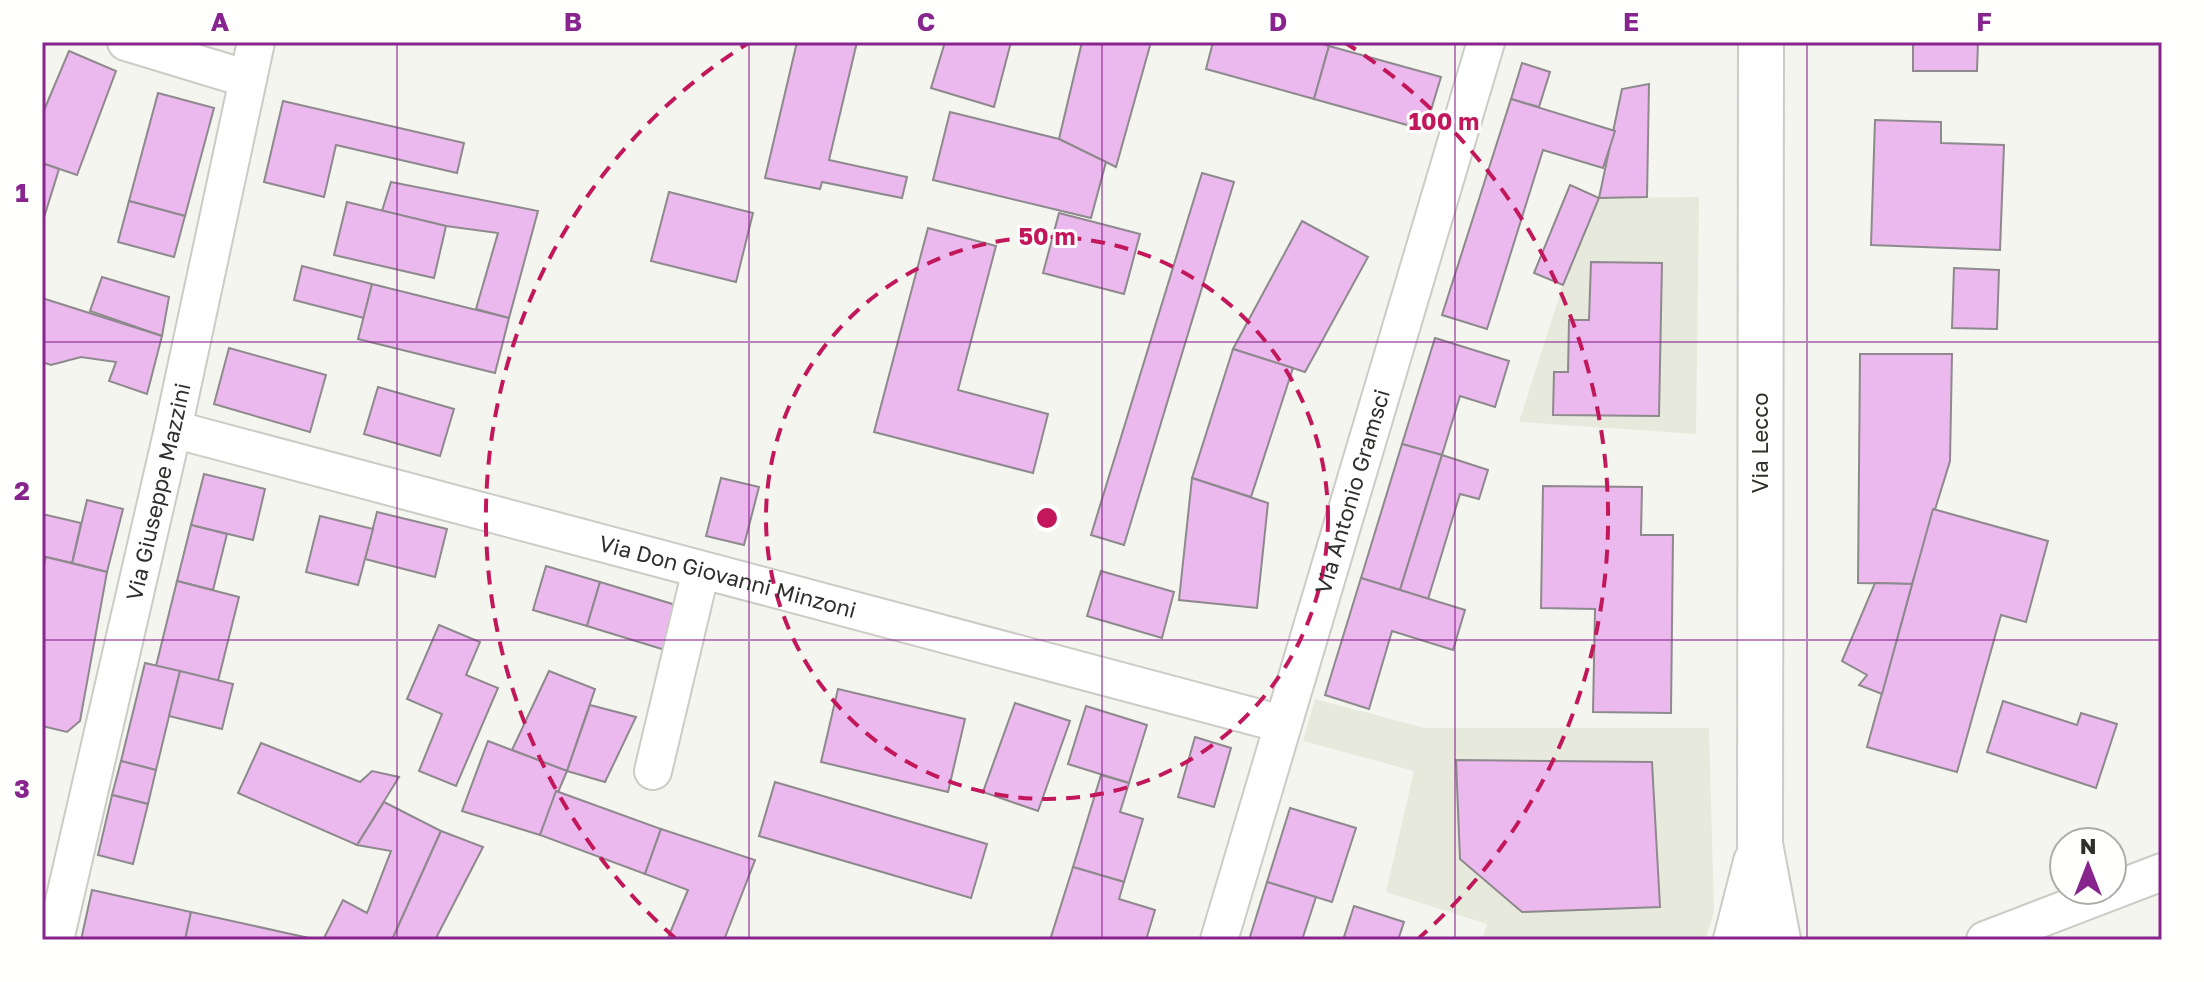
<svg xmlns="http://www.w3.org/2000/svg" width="2204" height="982" font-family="'Golos Text',sans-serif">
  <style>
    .built { fill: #e7e9dc }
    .building { fill: #ebb9ed; stroke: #8d898d; stroke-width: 2 }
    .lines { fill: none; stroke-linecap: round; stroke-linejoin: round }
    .minor-casing { stroke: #cbccc6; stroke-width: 40 }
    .tertiary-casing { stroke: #cbccc6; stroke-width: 48 }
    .minor { stroke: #fff; stroke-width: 36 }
    .tertiary { stroke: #fff; stroke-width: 44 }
    .grid { fill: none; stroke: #87248d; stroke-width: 2; stroke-opacity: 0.55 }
    .ring { fill: none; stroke: #c2185b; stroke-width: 4; stroke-dasharray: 14 10 }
    .labels { text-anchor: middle; stroke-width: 6; stroke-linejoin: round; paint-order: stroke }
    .street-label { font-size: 22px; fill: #2f302d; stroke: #fffffe }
    .centre { fill: #c2185b; stroke: #fffffe; stroke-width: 4 }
    .ring-label { font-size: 24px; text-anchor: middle; font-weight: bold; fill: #c2185b; stroke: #fffffe; stroke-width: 6; stroke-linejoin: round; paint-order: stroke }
    .neatline { fill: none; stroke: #87248d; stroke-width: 3 }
    .grid-label { font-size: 26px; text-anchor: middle; font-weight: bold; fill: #87248d }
  </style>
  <rect width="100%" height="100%" fill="#f4f5ef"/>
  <!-- built -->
  <g class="built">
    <polygon points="1699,197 1696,434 1519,422 1563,285 1599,198"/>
    <polygon points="1315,699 1425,728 1709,728 1714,912 1705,940 1482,940 1487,924 1386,892 1414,771 1303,741"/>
  </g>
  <!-- building -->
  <g class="building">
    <polygon points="797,42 857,42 829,160 907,177 902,198 822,182 820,189 765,178"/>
    <polygon points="945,42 1011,42 994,107 931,88"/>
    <polygon points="1082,42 1151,42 1116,167 1059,139"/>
    <polygon points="1213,42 1317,42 1329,46 1314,99 1206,69"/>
    <polygon points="1913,42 1978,42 1977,71 1913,71"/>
    <polygon points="1329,46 1441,77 1425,130 1314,99"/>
    <polygon points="69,51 116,71 77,175 42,163 42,115"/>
    <polygon points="1522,63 1550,72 1539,107 1511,99"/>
    <polygon points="1649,84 1647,197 1599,198 1622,89"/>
    <polygon points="158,93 214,108 185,216 129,201"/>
    <polygon points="1511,99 1615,131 1603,168 1543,150 1487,329 1442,315"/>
    <polygon points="283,101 464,143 457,173 336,145 324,197 264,182"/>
    <polygon points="950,112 1059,139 1106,162 1091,218 933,180"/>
    <polygon points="1875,120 1941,122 1941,143 2004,145 2000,250 1871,245"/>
    <polygon points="42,163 59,169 42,224"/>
    <polygon points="1202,173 1234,182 1124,545 1091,535"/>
    <polygon points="391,182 538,211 509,318 476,309 498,233 446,226 382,211"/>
    <polygon points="1570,185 1599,198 1563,285 1534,273"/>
    <polygon points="669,192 753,213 736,282 651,261"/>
    <polygon points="129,201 185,216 174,257 118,242"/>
    <polygon points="347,202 446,226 434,278 334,255"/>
    <polygon points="1059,213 1140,234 1124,294 1043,273"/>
    <polygon points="1302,221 1368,257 1305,372 1233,349"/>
    <polygon points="928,228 996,246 958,390 1048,414 1033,473 874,432"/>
    <polygon points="1591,262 1662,263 1659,416 1553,415 1554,372 1568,372 1569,320 1589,320"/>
    <polygon points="302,266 372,284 364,318 294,300"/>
    <polygon points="1954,268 1999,270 1997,329 1952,328"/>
    <polygon points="102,277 169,297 162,336 90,311"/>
    <polygon points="372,284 509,318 495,373 358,339"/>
    <polygon points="42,298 162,336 147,394 109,381 116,362 81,357 51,365 42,362"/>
    <polygon points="1435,338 1509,361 1495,407 1460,396 1442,455 1402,444"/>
    <polygon points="229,348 326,375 310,432 214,404"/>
    <polygon points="1233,349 1293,368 1251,497 1192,478"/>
    <polygon points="1860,354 1952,354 1950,461 1912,584 1858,583"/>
    <polygon points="378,387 454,409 440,456 364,434"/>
    <polygon points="1402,444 1442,455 1400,590 1361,578"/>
    <polygon points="1442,455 1488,470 1479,499 1460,494 1428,599 1400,590"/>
    <polygon points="204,474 265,489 253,540 191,525"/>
    <polygon points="721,478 759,487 744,545 706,536"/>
    <polygon points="1192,478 1268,503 1257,608 1179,600"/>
    <polygon points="1543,486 1642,487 1641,535 1673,535 1671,713 1593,712 1595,609 1541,608"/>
    <polygon points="87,500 123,509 107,572 72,563"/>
    <polygon points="1933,509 2048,541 2026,622 2001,615 1957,772 1867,747"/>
    <polygon points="377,512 447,529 435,577 365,559"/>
    <polygon points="42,514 81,523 72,563 42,556"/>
    <polygon points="320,516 373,529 358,585 306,572"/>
    <polygon points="191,525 227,534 213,590 177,581"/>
    <polygon points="46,557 107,572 80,721 67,732 42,726 42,572"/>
    <polygon points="546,566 600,582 587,626 533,610"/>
    <polygon points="1101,571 1174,592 1162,638 1087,616"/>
    <polygon points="1361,578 1465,610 1453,650 1392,631 1369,709 1325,695"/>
    <polygon points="177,581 239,597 218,681 156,666"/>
    <polygon points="600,582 679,606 665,650 587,626"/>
    <polygon points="1875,583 1912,584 1882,694 1859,685 1867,675 1842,661"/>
    <polygon points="439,625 480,642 466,675 498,688 456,786 419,771 442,714 407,699"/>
    <polygon points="145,663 180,671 156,770 121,761"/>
    <polygon points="180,671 233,684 222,729 169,716"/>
    <polygon points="549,671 595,689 567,771 512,750"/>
    <polygon points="838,689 965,719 948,792 821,762"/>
    <polygon points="2003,701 2077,725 2081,713 2117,724 2096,788 1987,752"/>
    <polygon points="1015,703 1070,721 1038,811 983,792"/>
    <polygon points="590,705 636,717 605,782 567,771"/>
    <polygon points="1086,706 1147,725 1129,783 1068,764"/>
    <polygon points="1195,737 1231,748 1214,807 1178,797"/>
    <polygon points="488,741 567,771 540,835 462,811"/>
    <polygon points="261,743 360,782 372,771 399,777 357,845 238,793"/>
    <polygon points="1456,760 1652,762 1660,907 1522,912 1460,859"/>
    <polygon points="121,761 156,770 148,804 112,795"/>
    <polygon points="1101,775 1129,783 1120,812 1143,819 1124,882 1073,867"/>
    <polygon points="775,782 987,844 971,898 759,836"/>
    <polygon points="556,791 661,829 645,874 540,835"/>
    <polygon points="112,795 148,804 133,864 98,855"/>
    <polygon points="384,802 441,831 392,940 323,940 343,900 367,913 391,851 357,845"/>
    <polygon points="1290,808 1356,828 1332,902 1267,882"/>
    <polygon points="661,829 755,860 724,940 667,940 688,890 645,874"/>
    <polygon points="441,831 483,847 435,940 392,940"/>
    <polygon points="1073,867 1124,882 1119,899 1155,910 1146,940 1050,940"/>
    <polygon points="1267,882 1316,897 1302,940 1249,940"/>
    <polygon points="92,890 191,912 185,940 81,940"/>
    <polygon points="1354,906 1404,922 1398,940 1343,940"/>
    <polygon points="191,912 318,940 185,940"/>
  </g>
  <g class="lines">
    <!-- minor casing -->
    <g class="minor-casing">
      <g id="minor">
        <polyline points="126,42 248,79"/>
        <path id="s1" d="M173,429L1282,724"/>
        <polyline points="653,771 701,570"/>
        <path id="s2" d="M55,940L173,429L256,42"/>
        <path id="s3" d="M1219,940L1486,42"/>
        <polyline points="1985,940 2162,872"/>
      </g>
    </g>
    <!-- tertiary casing -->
    <g class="tertiary-casing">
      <g id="tertiary">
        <polyline points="1761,42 1760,844 1778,940"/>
        <polyline points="1736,940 1756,862"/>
      </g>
    </g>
    <!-- minor -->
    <use href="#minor" class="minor"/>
    <!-- tertiary -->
    <use href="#tertiary" class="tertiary"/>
  </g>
  <!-- grid -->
  <path class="grid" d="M397,42V940M749,42V940M1102,42V940M1455,42V940M1807,42V940M42,342H2162M42,640H2162"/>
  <!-- distance rings -->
  <g class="ring">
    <circle cx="1047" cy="518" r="281"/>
    <path d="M675 938A561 561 0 0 1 750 42M1344 42A561 561 0 0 1 1419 938"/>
  </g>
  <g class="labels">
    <!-- street labels -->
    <g class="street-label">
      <text transform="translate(1760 443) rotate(-90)" y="8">Via Lecco</text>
      <text dy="8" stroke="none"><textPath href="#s2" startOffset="460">Via Giuseppe Mazzini</textPath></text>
      <text dy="8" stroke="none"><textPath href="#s3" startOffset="468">Via Antonio Gramsci</textPath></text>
      <text dy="8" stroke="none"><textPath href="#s1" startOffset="574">Via Don Giovanni Minzoni</textPath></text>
    </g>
  </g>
  <circle cx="1047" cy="518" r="12" class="centre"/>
  <g class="ring-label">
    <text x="1444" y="130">100 m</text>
    <text x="1047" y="245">50 m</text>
  </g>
  <!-- border -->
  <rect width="2204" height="982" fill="none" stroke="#fffffe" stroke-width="88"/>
  <!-- north arrow -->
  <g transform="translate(2088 866)"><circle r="38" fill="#fffffe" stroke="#acacaa" stroke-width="2"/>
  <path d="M0-6L14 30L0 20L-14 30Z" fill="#87248d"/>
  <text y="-12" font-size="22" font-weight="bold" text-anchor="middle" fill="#2f302d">N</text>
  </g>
  <rect x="44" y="44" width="2116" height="894" class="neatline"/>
  <g class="grid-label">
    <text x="220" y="31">A</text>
    <text x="573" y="31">B</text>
    <text x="926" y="31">C</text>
    <text x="1278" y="31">D</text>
    <text x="1631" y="31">E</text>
    <text x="1984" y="31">F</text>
    <text x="22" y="202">1</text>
    <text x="22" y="500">2</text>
    <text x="22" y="798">3</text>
  </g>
</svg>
